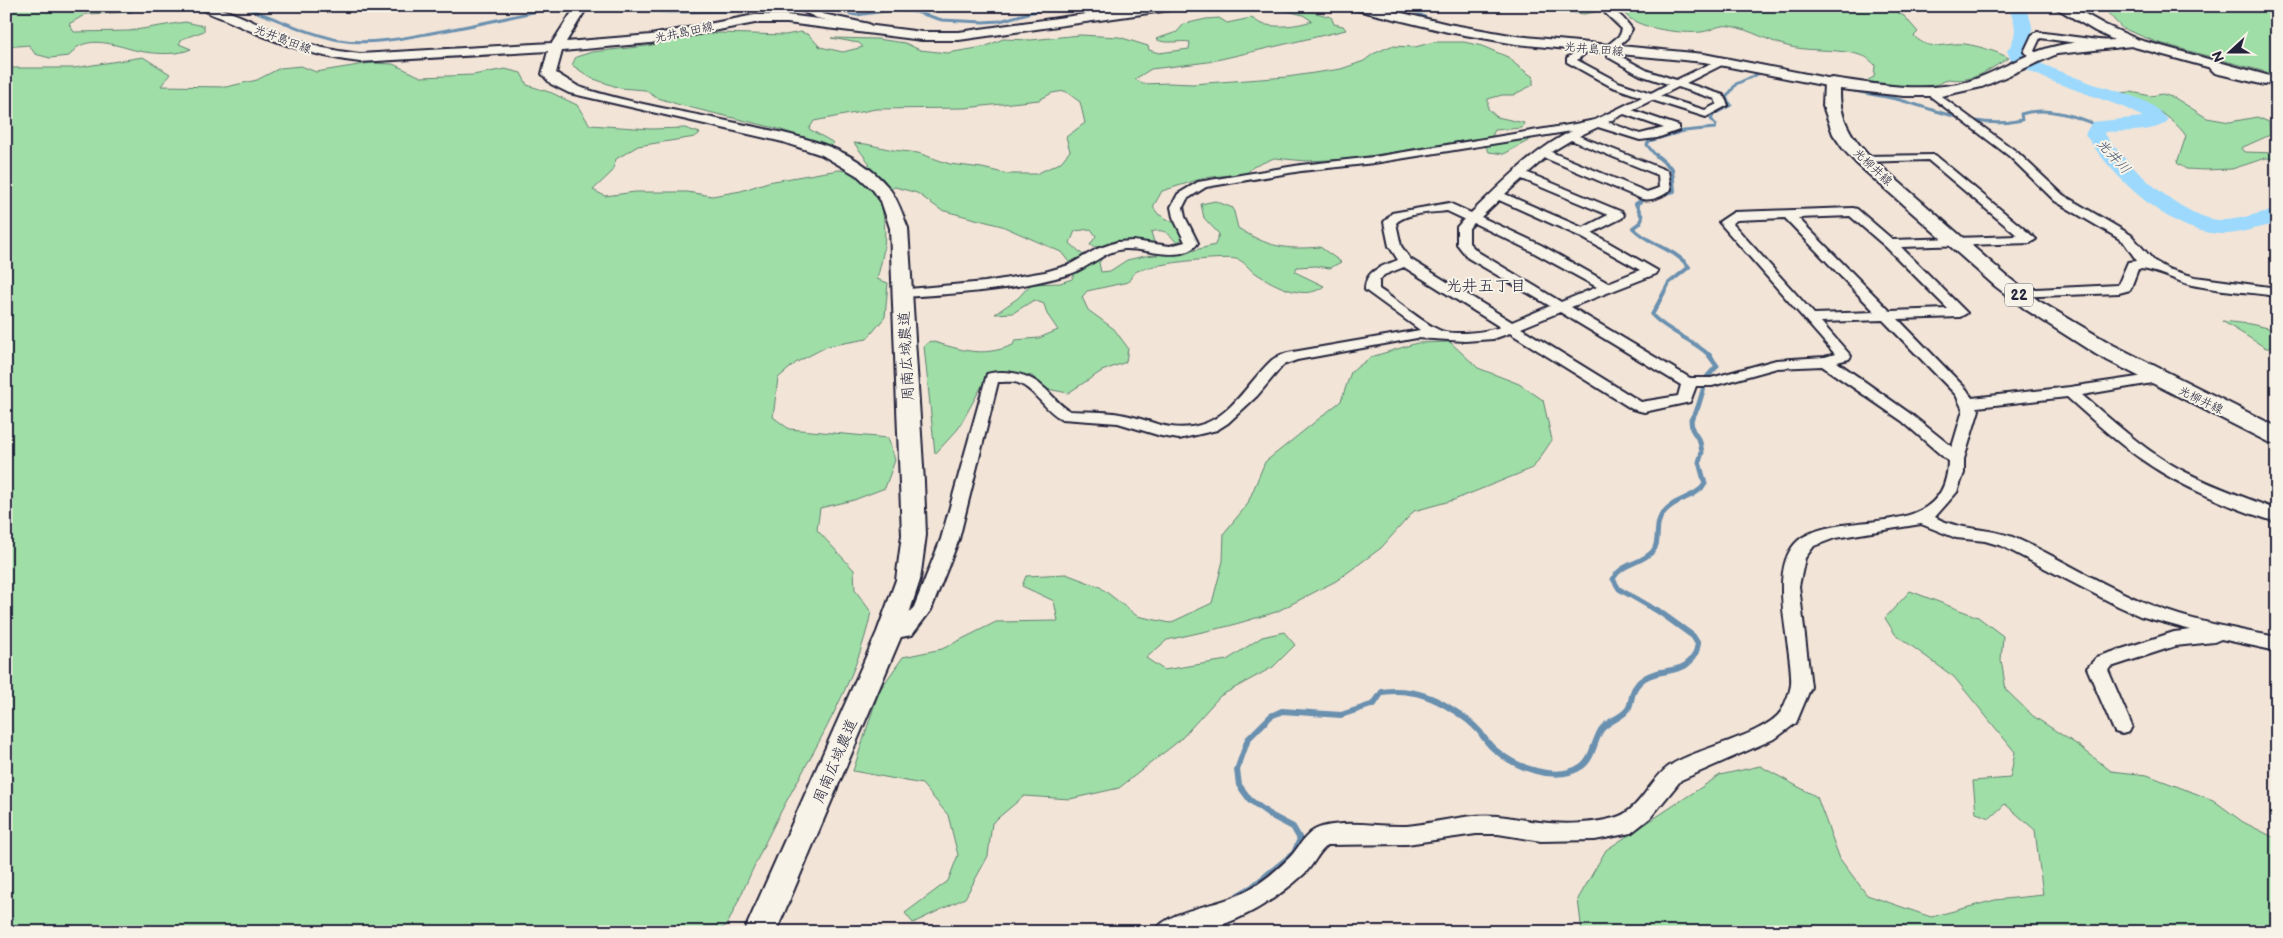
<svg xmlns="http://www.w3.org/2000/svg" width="2283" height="938" font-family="'Balsamiq Sans','Klee One',sans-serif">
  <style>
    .green { fill: #9fdea7; stroke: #608071 }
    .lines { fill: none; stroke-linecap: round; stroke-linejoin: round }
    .stream-far3 { stroke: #6b90af; stroke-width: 3 }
    .stream-far2 { stroke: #6b90af; stroke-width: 4 }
    .stream-far1 { stroke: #6b90af; stroke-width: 5 }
    .stream { stroke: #6b90af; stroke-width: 6 }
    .river { fill: #9cd9fd; fill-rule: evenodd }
    .street-casing { stroke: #22223b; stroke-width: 4 }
    .secondary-casing { stroke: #22223b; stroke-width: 4 }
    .primary-casing { stroke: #22223b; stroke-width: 4 }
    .street { fill: #f7f3e8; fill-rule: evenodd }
    .secondary { fill: #f7f3e8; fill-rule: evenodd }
    .primary { fill: #f7f3e8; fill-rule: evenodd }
    .labels { text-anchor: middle; stroke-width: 4; stroke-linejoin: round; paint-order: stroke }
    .far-street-label { font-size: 12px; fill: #22223b; stroke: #f7f3e8 }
    .far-water-label { font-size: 14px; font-style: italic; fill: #40506c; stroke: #f7f3e8 }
    .shield { fill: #f7f3e8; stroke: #62616f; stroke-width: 1 }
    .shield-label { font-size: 14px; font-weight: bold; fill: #22223b }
    .street-label { font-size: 15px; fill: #22223b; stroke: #f7f3e8 }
    .neighbourhood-label { font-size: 16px; fill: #22223b; stroke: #f7f3e8 }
  </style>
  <rect width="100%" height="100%" fill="#f2e4d7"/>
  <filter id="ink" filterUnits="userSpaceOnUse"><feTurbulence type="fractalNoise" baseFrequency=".02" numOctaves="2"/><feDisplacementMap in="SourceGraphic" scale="10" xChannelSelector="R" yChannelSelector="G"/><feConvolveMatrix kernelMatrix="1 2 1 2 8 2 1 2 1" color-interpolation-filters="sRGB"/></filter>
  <g filter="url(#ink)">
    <!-- green -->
    <g class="green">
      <path d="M6,6H129L132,12L86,14L69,24L74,32L129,31L185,22L204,26V31L182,39L179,44L191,49C178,55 160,54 145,52C126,50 96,34 76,48C74,49 72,54 69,56L50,58L35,54L29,45L6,47Z"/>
      <polygon points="1519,6 1573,8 1594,6 1595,12 1584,14"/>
      <path d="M1622,6H1886L1904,16L1918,32L1914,36C1931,53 1945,42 1965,44C1979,46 1998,52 2009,58C1987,70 1975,83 1948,79C1928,93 1893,87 1869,85L1868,80L1874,77L1875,65C1872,62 1867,57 1863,56C1841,48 1814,52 1791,47C1769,42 1752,30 1730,26C1718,24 1712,31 1701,32C1683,34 1640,29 1627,16C1624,14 1623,10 1622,6Z"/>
      <polygon points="2115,6 2277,6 2277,75 2156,42 2122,28 2105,10"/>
      <path d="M1272,7H1295L1331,17L1334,24L1343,26L1346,30L1208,62L1151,69L1135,79L1143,84L1169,83L1193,84L1287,77L1341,69L1364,61L1373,54L1391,46L1415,47L1434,42H1464L1482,46L1510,58L1515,64L1533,77V85L1513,95H1502L1488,99V109L1497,117L1524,123L1522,128L1495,130L1492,136L1507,140L1535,137L1504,154L1489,152L1484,144L1474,139L1351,159L1306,161L1274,158L1253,167L1247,173L1204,178L1162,191L1153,207L1158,214L1176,224L1184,239L1176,242C1169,233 1163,228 1151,232L1154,242L1149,244L1093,247L1090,245L1096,236L1091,229L1075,231L1070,243L1083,255L1098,252L1103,257L1099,263L1101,272L1110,271L1127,260L1145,256L1187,252L1215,245L1219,234L1204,218L1201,204L1215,201L1233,208L1238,228C1268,247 1285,250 1320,247L1341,262L1330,268L1316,266L1297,267L1295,272L1324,286C1304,303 1270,283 1251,270C1247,266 1242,260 1236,259C1223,256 1144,264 1134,273C1132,275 1130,280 1128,282L1087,291L1082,297L1088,310L1114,329L1128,348L1126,362L1102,371L1068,393L1047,389L1032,376L1005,372L991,374L984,382L958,429L935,454L924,346L930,341C963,350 981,358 1013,345L1015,340L1039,338L1058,330L1047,314L1044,304L1034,300L1013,313L995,314L1018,298L1031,284L1060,283L1072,279L1076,271L1061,252L1002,226L941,210L917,193L895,187L879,193C887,230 887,242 877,279L888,283L885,317L867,339L828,346L797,362L778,378L773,417L789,429L888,438L895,460L885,488L854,500L820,508L817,530L854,570L855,590L871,612C857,683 811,754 777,819C759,853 744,890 727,925L716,932H6V68H74L143,57L170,74L161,86L226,87L257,80L280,68L301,66L316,72L371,63L393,64L421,77L473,75L505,69L521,73L527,85L552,93L577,105L590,125L650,129L685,128L700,133L695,137L638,146L616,159L612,172L593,190L605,196L635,192H687L712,196L741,191L768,182L820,173L839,170L856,172L870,164L854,143L866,144L893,150L918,153L950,164L982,168L1008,174H1036L1060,163L1070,151L1066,137L1085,123L1080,102L1065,91L1052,93L1039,100L965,108L876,109L814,121L809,129L834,143L831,146L775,128L680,105L655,97L645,90L620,88L591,78L572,65L576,57L592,52L647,46L693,36L719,33L785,35L801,32L809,35L820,47L843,52L863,47L859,43L831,38L877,39L905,43L920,50L947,53L984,47L1003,39L1031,40L1080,35L1119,37L1148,46L1149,50L1159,53L1189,49L1190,42C1179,40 1165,45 1156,39L1177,32L1184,24L1206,19L1219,18L1227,23L1251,18C1256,20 1258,23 1262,24C1278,28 1296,26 1312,21L1303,15Z"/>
      <path d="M2131,92L2151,96L2162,94L2175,98L2207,118L2230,122L2257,117L2269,122L2270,135L2241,148L2244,152L2277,153V159L2266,158L2232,169L2203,170L2186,169L2177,163L2186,136C2180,126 2162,111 2150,107C2139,102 2128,101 2118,93Z"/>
      <polygon points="2222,321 2250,324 2277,330 2277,348 2266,348"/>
      <polygon points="1450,342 1478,368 1519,384 1543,400 1552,440 1533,468 1454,500 1414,511 1381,548 1336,581 1276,612 1229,626 1167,640 1146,658 1164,670 1227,660 1262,637 1284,632 1295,645 1273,667 1220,696 1180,740 1119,788 1070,799 1024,796 992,823 988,856 965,898 913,923 905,913 948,881 958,855 948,815 922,784 853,771 879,691 903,657 942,649 996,622 1058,621 1054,601 1022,586 1026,576 1066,574 1100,587 1137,616 1170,623 1212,603 1223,561 1224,533 1247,505 1265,462 1341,401 1351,372 1371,357 1417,343"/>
      <polygon points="1910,591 1978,617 2003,636 2001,660 2006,690 2033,716 2079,746 2111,771 2147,775 2213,800 2243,822 2277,839 2277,932 1582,932 1578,899 1606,850 1720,775 1760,766 1817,797 1840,859 1867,895 1931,917 1995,900 2043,895 2035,830 2005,804 1990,818 1976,813 1973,781 2010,778 2015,752 1954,677 1895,634 1885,618"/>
    </g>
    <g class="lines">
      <!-- stream-far3 -->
      <g class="stream-far3">
        <path d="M242,6C274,18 306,33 339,40C368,45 399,39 426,34C471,26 514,17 557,6"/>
        <polyline points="817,6 856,15 893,10 916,12 942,20 983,22 1000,21 1053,6"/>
        <polyline points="1405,6 1430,20"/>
        <polyline points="597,9 671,12 733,11 747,6"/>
        <path d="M1854,91C1869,94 1885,96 1900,100C1939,111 1981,130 2022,120L2021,114C2047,106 2075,116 2099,126"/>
        <polyline points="1657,157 1647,145 1649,141 1684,131 1715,128 1716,125 1711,119 1714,114 1731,105 1726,98 1736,84 1760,73"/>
      </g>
      <!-- stream-far2 -->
      <path class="stream-far2" d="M1656,155L1672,169L1674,191L1644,199L1636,204L1642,217L1640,223L1633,228C1649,245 1674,248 1689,267L1669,283L1652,315C1669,333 1693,339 1710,356"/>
      <!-- stream-far1 -->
      <path class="stream-far1" d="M1659,612L1619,589L1613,579C1621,563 1642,564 1653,551C1661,542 1653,524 1664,512C1675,498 1696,498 1705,484L1699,462L1702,452L1700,442L1692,429L1691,420L1698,407L1707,377L1717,366L1709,355"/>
      <!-- stream -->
      <path class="stream" d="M1238,895L1252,887L1294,853L1300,839L1293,827L1272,816L1250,800L1239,785L1237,770L1248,739L1271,716L1282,711L1341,715L1374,704L1382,692C1408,688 1431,695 1453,710C1463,716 1472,723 1480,732C1484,738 1488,744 1494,749C1515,767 1556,784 1582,766C1593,758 1594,741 1601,730C1608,720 1621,719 1628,709C1632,703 1631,694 1635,688C1652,660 1691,684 1698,644L1693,636L1657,610"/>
      <!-- river -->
      <path class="river" d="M2007,6H2023C2034,22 2036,35 2025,51L2026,56C2047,67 2069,75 2091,83C2116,92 2152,97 2168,120C2159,133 2121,131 2106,132L2105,134C2126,165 2182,218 2220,220C2237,221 2258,212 2277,210V224C2259,226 2242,234 2224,234C2170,235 2112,176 2085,134L2092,122L2143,117L2123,107L2051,81L2012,63L2007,51C2018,35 2017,23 2007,6Z"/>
      <!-- street casing -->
      <g class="street-casing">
        <g id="street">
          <polygon points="791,6 804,6 823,14 869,24 873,29 868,32 863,28 817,18"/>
          <path d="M1598,6C1613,6 1623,17 1632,29L1627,38L1618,46L1619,50L1616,54L1648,71L1676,80L1720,59H1726V63L1686,83L1723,95L1728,105L1706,117L1652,100L1632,110L1679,126V130L1657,138L1640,140L1598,127L1579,136L1668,171L1671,189C1664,196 1652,201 1642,199L1545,158L1528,173L1622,212L1624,215L1622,218L1592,233L1658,271L1656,274L1571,307L1690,378H1711L1776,360L1825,357L1835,354L1719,222L1734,212L1853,208L1857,209L1893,240L2018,236L1928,160L1862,162L1856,159L1862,156L1935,155L2036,239L2030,243L1901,247L1967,313L1960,317L1898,319L1967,390L1972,398L2070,387L2158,374L2163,375L2165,378L2163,381L2158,382L2082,395C2112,420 2140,447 2174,466C2206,484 2242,496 2277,510V522C2238,511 2180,486 2147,463C2118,444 2093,420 2067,397L1977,407L1979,410L1964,459V473L1957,492L1935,517C1959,531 1989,527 2015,538C2061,558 2104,587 2151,605C2191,621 2235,629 2277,637V651L2221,639L2214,642L2175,646L2111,667L2108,670L2132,726L2129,732L2122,734L2115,732L2112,726L2087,668L2097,657L2174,632L2191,630L2140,616L2118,606L2002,546L1985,541L1956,538L1921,524L1835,538L1814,546L1805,558L1799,586L1811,687L1796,723L1776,738L1681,780L1650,818L1631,833L1595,840L1541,841L1498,834H1476L1407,844L1328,845C1317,853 1314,865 1304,874C1273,902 1236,925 1194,932C1182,934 1168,932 1155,932C1165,911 1215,906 1236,896C1255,888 1273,874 1288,859C1300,848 1304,832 1322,827C1349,820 1380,827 1407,826C1438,823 1467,813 1498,816C1512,817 1526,821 1540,822C1563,825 1592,824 1614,818C1639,812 1649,781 1668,767C1694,748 1766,736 1782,710C1785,704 1790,692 1791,685C1794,647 1762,563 1803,537C1849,509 1947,542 1948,461L1902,421L1822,366L1777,368L1712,386H1696L1690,402L1644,412L1632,409L1510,333L1493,339L1465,341L1417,338L1297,360L1283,365L1257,396L1228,423L1217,430L1179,439L1161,436L1118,423L1062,419C1045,411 1036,390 1018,383C1013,381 1004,382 998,382L959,539L931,610L912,635L890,639L883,637L881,632L883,627L899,624L914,607L941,539L987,374C1006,369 1029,374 1043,387C1053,395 1059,406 1070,411C1086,412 1104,411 1120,414C1152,419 1171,436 1206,423C1233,413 1251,379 1272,360C1277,356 1286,353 1293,352L1420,330L1365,290C1365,270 1381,267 1398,260L1389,246L1384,222L1392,213L1449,203L1471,213C1503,183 1533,150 1572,131L1374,163L1301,171L1206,187L1187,199L1183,207L1185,217L1198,243C1182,264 1147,248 1125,249C1105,250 1089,268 1070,274C1016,290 959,294 903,297L896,293L898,290L985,282L1045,272L1069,265L1097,249L1117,242L1133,241L1170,246L1185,242L1173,217L1171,207L1178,194L1198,182L1301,165L1374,157L1575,124L1595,120L1642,97L1610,86L1567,62V58L1577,51L1579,46H1585L1587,52L1577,60L1618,82L1651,93L1668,84L1640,75L1608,57V45L1620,35L1622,29ZM1678,87L1715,99L1717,104L1705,110L1660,96ZM1624,114L1664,128L1640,134L1608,122ZM1571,140L1658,175L1659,188L1647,192L1551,152ZM1522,179L1608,215L1583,228L1505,194ZM1499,200L1579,236L1640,270L1608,283L1541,245L1481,217ZM1447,211L1464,219L1457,227V244L1468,258L1550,306L1512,322L1410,259L1401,246L1396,223C1407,212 1433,213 1447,211ZM1850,216L1886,247L1948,309L1890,311L1798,218ZM1785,218L1875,312L1814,314L1732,223L1737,220ZM1474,223L1531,251L1597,287L1561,302L1478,252L1469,243V228ZM1404,267L1500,327C1487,332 1452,336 1439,330C1422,322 1396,300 1379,289V281L1384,275ZM1560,312L1681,385L1678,396L1641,402L1521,328ZM1883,320L1956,395L1963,410L1952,447L1912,415L1837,362L1849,359L1851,356L1821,322Z"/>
          <polygon points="2037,32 2106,41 2111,44 2106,47 2040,38 2034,51 2041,56 2036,59 2024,52 2032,35"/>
          <polygon points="2213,63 2222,69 2269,80 2270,82 2265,85 2215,73 2208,66"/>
          <path d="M1930,88L2017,152L2063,195L2131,235L2154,261L2168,269L2195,277L2277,288V296C2249,292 2220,291 2192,285C2176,281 2152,268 2138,269L2130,290L2119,293L2013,297L2011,294L2018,290L2118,285L2128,262L2137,261L2123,241L2055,201L2009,156L1926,93V89Z"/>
        </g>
      </g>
      <!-- secondary casing -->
      <g class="secondary-casing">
        <g id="secondary">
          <path d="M199,6C229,6 257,26 285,36C310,46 334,51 360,54L552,43L576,6H588L566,42L651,35L755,15H787L922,32H959L1142,6H1176L1170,10L959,40H922L787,23H755L651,43L562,51L556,73L579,87C630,104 688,112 741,124C792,135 853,144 888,187C898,199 902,214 908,228L924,482L926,535L920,580L903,632L776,932H744L877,632L896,580L902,535L890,228L881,201L873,190L858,176L822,155L783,142L569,93L551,84L542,74L548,51L360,62C312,57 270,40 226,20C218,16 205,13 199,6Z"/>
          <polygon points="1351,6 1373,6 1448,24 1516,36 1704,54 1832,79 1839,83 1832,87 1704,62 1516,44 1448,32 1353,9"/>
          <polygon points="2132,38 2277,78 2277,86 2127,45 2125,42"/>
        </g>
      </g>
      <!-- primary casing -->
      <g class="primary-casing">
        <path id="primary" d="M2053,6H2071L2105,25L2137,39L2139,42L2132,46L2057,54L1982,87L1941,96H1904L1840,89C1839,117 1850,135 1868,155L2009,278L2039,301L2113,345L2277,427V444L2268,442L2097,355L2025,309L1995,286L1856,163L1844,150L1833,134L1823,106L1824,83L1826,80L1832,78C1873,84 1916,92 1958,84C1987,78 2011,61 2039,51C2063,42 2089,41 2114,40L2095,31Z"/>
      </g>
      <!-- street -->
      <use href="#street" class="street"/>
      <!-- secondary -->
      <use href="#secondary" class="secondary"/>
      <!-- primary -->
      <use href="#primary" class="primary"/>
    </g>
  </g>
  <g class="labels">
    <!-- far-street labels -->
    <g class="far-street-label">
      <text transform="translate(684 32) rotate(-12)" y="4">光井島田線</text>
      <text transform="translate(283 39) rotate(21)" y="4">光井島田線</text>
      <text transform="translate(1594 49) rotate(5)" y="4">光井島田線</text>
      <text transform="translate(1873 167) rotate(43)" y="4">光柳井線</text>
      <text transform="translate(2201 400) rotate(26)" y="4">光柳井線</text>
    </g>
    <!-- far-water labels -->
    <g class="far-water-label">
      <text transform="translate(2114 156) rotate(47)" y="5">光井川</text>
    </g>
    <!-- shield labels -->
    <rect class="shield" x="2005" y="283.5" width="28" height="23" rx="4"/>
    <g class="shield-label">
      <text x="2019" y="300">22</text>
    </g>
    <!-- street labels -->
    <g class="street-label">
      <text transform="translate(906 356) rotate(-93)" y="5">周南広域農道</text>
      <text transform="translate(835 761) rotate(-67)" y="5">周南広域農道</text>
    </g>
    <!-- neighbourhood labels -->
    <g class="neighbourhood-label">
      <text x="1486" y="291">光井五丁目</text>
    </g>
  </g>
  <!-- margin -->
  <rect width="2283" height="938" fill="none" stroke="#f7f3e8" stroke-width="25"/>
  <rect x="12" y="12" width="2258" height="913" fill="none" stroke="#22223b" stroke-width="2" filter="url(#ink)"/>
  <!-- north arrow -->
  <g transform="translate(2230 52) rotate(249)" stroke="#f7f3e8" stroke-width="4" paint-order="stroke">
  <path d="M0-4L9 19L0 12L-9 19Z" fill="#22223b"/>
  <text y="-8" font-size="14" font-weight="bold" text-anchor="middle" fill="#22223b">N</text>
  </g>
</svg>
